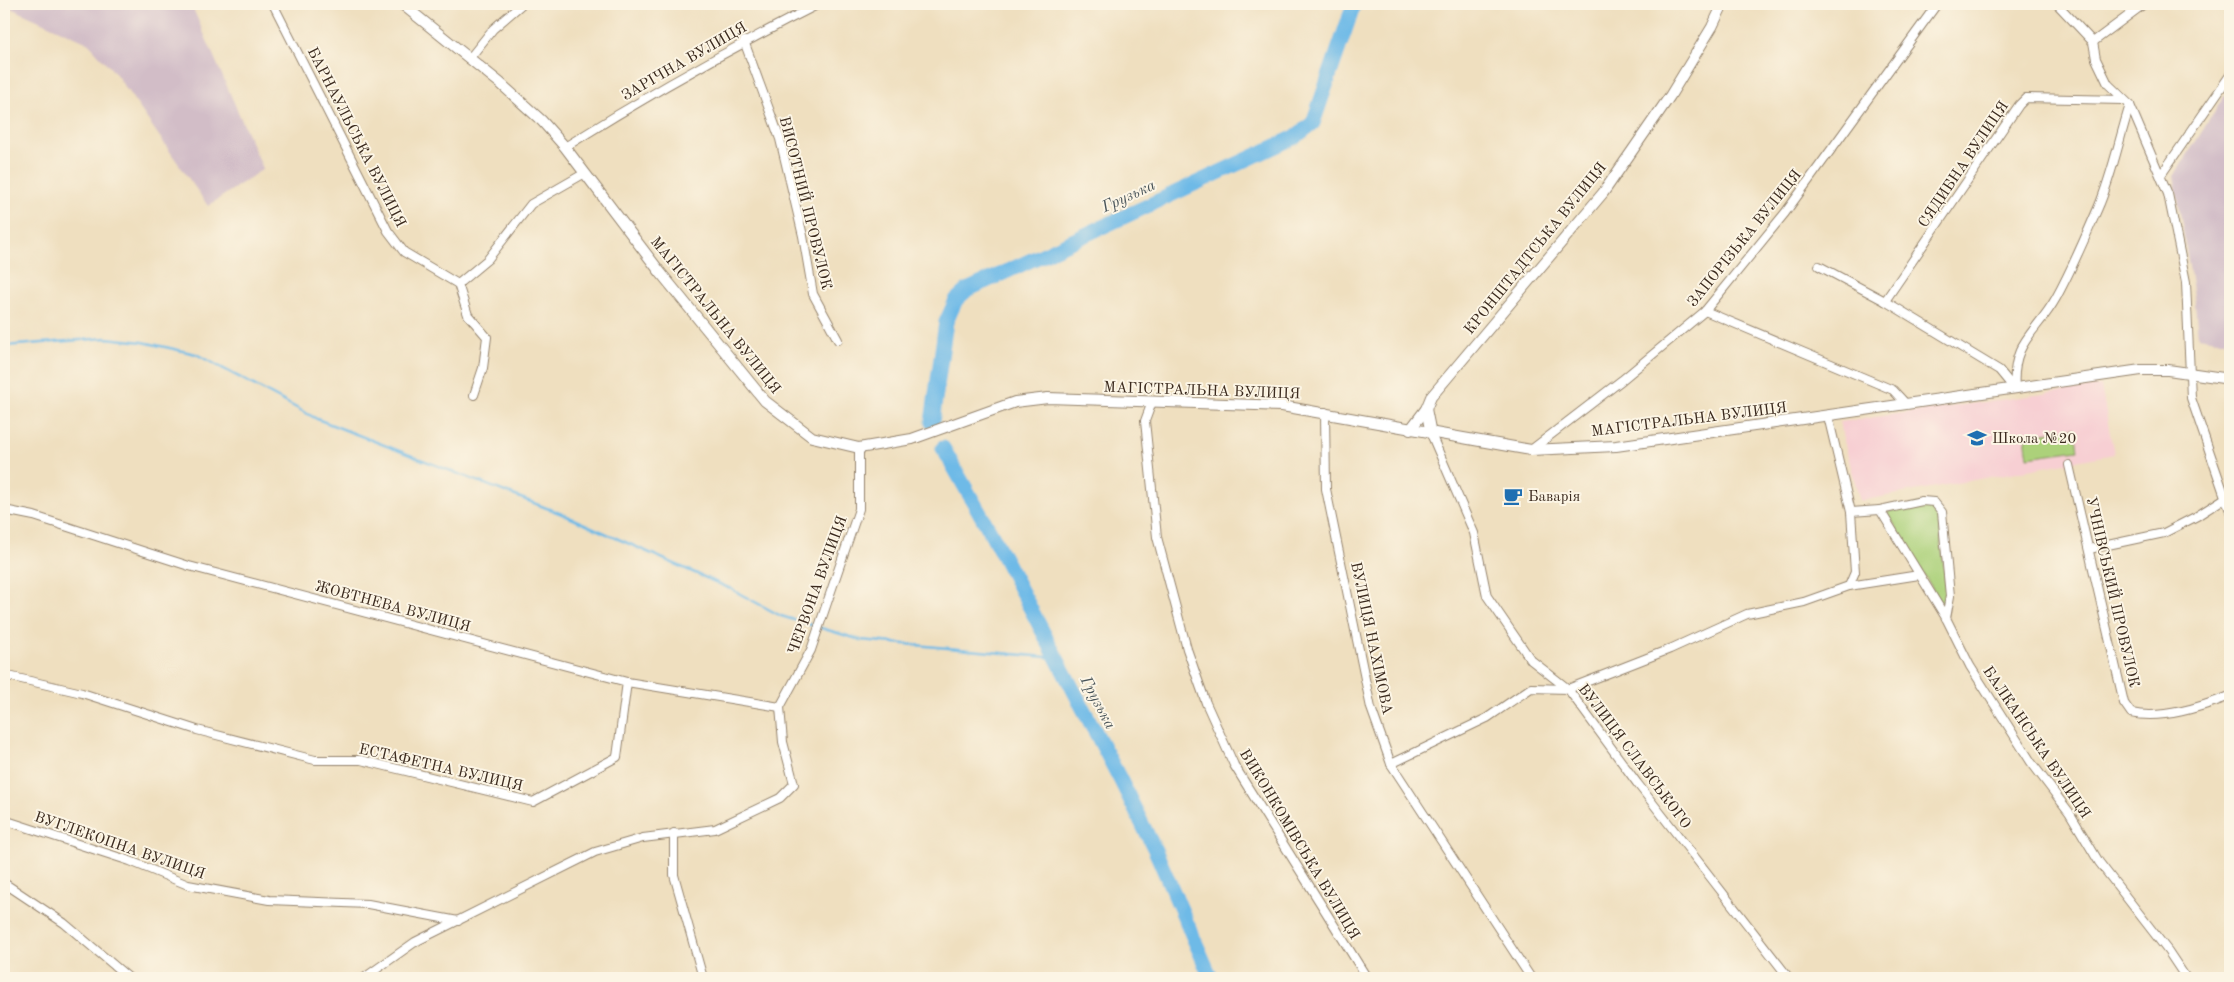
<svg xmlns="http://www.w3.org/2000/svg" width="2234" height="982" font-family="'Old Standard TT',serif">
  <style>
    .built { fill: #f7cfd3 }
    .industrial { fill: #d2bdc7 }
    .grass { fill: #acd17a; stroke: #747e4c }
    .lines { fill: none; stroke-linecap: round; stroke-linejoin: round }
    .stream { stroke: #6ebae7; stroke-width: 2.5 }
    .river { stroke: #6ebae7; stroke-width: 15 }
    .street-casing { stroke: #95846e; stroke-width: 10 }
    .secondary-casing { stroke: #95846e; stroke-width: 12 }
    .street { stroke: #fff; stroke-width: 8 }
    .secondary { stroke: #fff; stroke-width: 10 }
    .labels { text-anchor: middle; stroke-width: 4; stroke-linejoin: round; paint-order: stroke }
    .street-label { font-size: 15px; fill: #3b2a1e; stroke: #fcf5e5 }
    .poi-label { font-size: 15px; fill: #3b2a1e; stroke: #fcf5e5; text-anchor: start }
    .water-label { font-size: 16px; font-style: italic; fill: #4a555a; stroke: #fcf5e5 }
  </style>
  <rect width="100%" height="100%" fill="#fcf5e5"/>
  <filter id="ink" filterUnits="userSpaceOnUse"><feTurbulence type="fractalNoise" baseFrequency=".02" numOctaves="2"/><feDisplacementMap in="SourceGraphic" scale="10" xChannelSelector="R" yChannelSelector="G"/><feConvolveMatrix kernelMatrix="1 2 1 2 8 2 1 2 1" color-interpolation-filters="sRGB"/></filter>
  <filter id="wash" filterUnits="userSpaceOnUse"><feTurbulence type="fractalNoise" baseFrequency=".0096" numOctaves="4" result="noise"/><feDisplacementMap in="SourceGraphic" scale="20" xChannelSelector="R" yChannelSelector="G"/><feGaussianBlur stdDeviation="1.12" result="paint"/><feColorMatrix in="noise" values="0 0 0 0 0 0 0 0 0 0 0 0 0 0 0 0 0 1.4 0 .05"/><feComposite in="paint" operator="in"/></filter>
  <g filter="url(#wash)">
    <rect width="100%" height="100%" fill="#efdfbf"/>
    <!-- built -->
    <polygon class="built" points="2101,386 2114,454 1860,501 1839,422"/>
    <!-- industrial -->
    <g class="industrial">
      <polygon points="191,4 263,169 208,206 115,73 88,43 4,5"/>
      <polygon points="2230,87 2230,342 2198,337 2195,302 2174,176"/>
    </g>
    <!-- grass -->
    <g class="grass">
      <polygon points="2075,428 2078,450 2028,457 2025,436"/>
      <polygon points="1920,504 1931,506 1938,513 1947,597 1944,608 1887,512"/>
    </g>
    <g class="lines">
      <!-- stream -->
      <polyline class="stream" points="4,346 106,338 143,342 196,354 317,419 562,514 731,589 781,616 861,640 1057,658"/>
      <!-- river -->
      <g class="river">
        <polyline points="932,422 946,322 956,300 967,290 1295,137 1313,123 1354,4"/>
        <polyline points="943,448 991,533 1120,779 1155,850 1211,978"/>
      </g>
    </g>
  </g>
  <g filter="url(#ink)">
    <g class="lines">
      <!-- street casing -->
      <g class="street-casing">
        <g id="street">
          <polyline points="273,4 388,231 404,252 458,284 468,315 487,337 483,368 474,395"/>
          <polyline points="2057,4 2093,42 2096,59 2108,84 2130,105 2168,194 2186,282 2191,398 2230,511"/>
          <polyline points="744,41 780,139 803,236 813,294 838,340"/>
          <polyline points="2093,42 2144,4"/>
          <polyline points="469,59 493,29 522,4"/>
          <path d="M565,147C648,95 731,48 819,4"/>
          <polyline points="2161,175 2230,75"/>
          <polyline points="1819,266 1885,301 1999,370 2013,387"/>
          <polyline points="458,284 488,259 531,204 585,173"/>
          <polyline points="1885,301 2019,105 2026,98 2123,100"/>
          <polyline points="1705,311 1893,390 1906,404"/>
          <path d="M2015,389C2011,341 2036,334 2056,298C2072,269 2085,238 2098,208C2112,176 2119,139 2130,105"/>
          <polyline points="1152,402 1145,421 1157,537 1187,649 1206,703 1234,765 1367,978"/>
          <polyline points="1325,412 1326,489 1371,708 1391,764 1531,978"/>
          <polyline points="1431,434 1474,533 1487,596 1531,660 1568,689 1637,783 1789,978"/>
          <polyline points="1531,450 1622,380 1705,311 1785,213 1937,4"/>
          <path d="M2069,465L2124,703L2131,713C2162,720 2201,707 2230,696"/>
          <polyline points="4,510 34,516 189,566 627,682 780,707"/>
          <polyline points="1880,510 1922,501 1934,502 1942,512 1950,596 1946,618"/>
          <polyline points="1851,512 1880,510 1946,618 1970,666 2031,762 2069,812 2099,862 2168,951 2186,978"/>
          <polyline points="2089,549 2164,533 2197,516 2225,498"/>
          <polyline points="1849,586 1919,575"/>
          <polyline points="4,675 82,693 197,730 315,760 361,760 533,802 617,757 627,682"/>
          <polyline points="1391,764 1487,718 1531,688 1568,689 1670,649 1747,614 1804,602 1849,586 1855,572 1851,512 1828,416"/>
          <polyline points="4,820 130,861 188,885 269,900 368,904 458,921"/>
          <polyline points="674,833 674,875 703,978"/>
          <polyline points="4,883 64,923 129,978"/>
          <polyline points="364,978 415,942 595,852 643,838 715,829 780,798 794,784 783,742 780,707 811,650 859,509 859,448"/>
        </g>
      </g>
      <!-- secondary casing -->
      <g class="secondary-casing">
        <g id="secondary">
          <polyline points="402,4 500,83 542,121 565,147 660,272 765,401 812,437 859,448 912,439 1015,402 1048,398 1282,406 1531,450 1616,446 2141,370 2168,370 2230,379"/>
          <polyline points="1426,409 1431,434"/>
          <polyline points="1410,430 1426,409 1431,397 1603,193 1670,96 1712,27 1723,4"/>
        </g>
      </g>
      <!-- street -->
      <use href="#street" class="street"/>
      <!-- secondary -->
      <use href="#secondary" class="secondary"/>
    </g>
  </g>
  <!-- icons -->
  <defs>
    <g id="school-bare" transform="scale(1.5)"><path d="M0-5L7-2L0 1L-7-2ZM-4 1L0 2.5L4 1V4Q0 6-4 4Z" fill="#1f6fb2" stroke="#fcf5e5" stroke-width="2.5" paint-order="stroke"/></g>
    <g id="cafe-bare" transform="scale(1.5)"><path d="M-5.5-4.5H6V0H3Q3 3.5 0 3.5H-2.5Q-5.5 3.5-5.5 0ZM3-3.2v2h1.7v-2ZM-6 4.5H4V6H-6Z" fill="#1f6fb2" stroke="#fcf5e5" stroke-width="2.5" paint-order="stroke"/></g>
  </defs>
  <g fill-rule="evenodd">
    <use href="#school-bare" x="1977" y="438"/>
    <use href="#cafe-bare" x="1513" y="496"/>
  </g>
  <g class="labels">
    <!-- street labels -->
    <g class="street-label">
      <text transform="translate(684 61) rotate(-30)" y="5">ЗАРІЧНА ВУЛИЦЯ</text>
      <text transform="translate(357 137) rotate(63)" y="5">БАРНАУЛЬСЬКА ВУЛИЦЯ</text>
      <text transform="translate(1963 164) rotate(-56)" y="5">СЯДИБНА ВУЛИЦЯ</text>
      <text transform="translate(806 203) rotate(76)" y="5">ВИСОТНИЙ ПРОВУЛОК</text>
      <text transform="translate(1744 238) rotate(-51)" y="5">ЗАПОРІЗЬКА ВУЛИЦЯ</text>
      <text transform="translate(1535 248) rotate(-51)" y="5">КРОНШТАДТСЬКА ВУЛИЦЯ</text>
      <text transform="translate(716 315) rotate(51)" y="5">МАГІСТРАЛЬНА ВУЛИЦЯ</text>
      <text transform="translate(1202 390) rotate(2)" y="5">МАГІСТРАЛЬНА ВУЛИЦЯ</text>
      <text transform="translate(1689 419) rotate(-7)" y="5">МАГІСТРАЛЬНА ВУЛИЦЯ</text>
      <text transform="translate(817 585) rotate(-70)" y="5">ЧЕРВОНА ВУЛИЦЯ</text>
      <text transform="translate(2113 592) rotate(77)" y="5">УЧНІВСЬКИЙ ПРОВУЛОК</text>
      <text transform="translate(393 606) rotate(15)" y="5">ЖОВТНЕВА ВУЛИЦЯ</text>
      <text transform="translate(1372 638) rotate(78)" y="5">ВУЛИЦЯ НАХІМОВА</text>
      <text transform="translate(2037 742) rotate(56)" y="5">БАЛКАНСЬКА ВУЛИЦЯ</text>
      <text transform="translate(1635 756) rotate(53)" y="5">ВУЛИЦЯ СЛАВСЬКОГО</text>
      <text transform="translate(441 767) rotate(13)" y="5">ЕСТАФЕТНА ВУЛИЦЯ</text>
      <text transform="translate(1300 844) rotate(59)" y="5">ВИКОНКОМІВСЬКА ВУЛИЦЯ</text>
      <text transform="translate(120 845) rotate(19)" y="5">ВУГЛЕКОПНА ВУЛИЦЯ</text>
    </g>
    <!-- poi labels -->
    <g class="poi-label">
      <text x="1992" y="443">Школа №20</text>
      <text x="1528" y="501">Баварія</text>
    </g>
    <!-- water labels -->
    <g class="water-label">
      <text transform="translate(1128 195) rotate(-25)" y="6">Грузька</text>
      <text transform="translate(1099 702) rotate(62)" y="6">Грузька</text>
    </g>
  </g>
  <!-- margin -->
  <rect width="2234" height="982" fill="none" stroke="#fcf5e5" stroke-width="20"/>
</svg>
